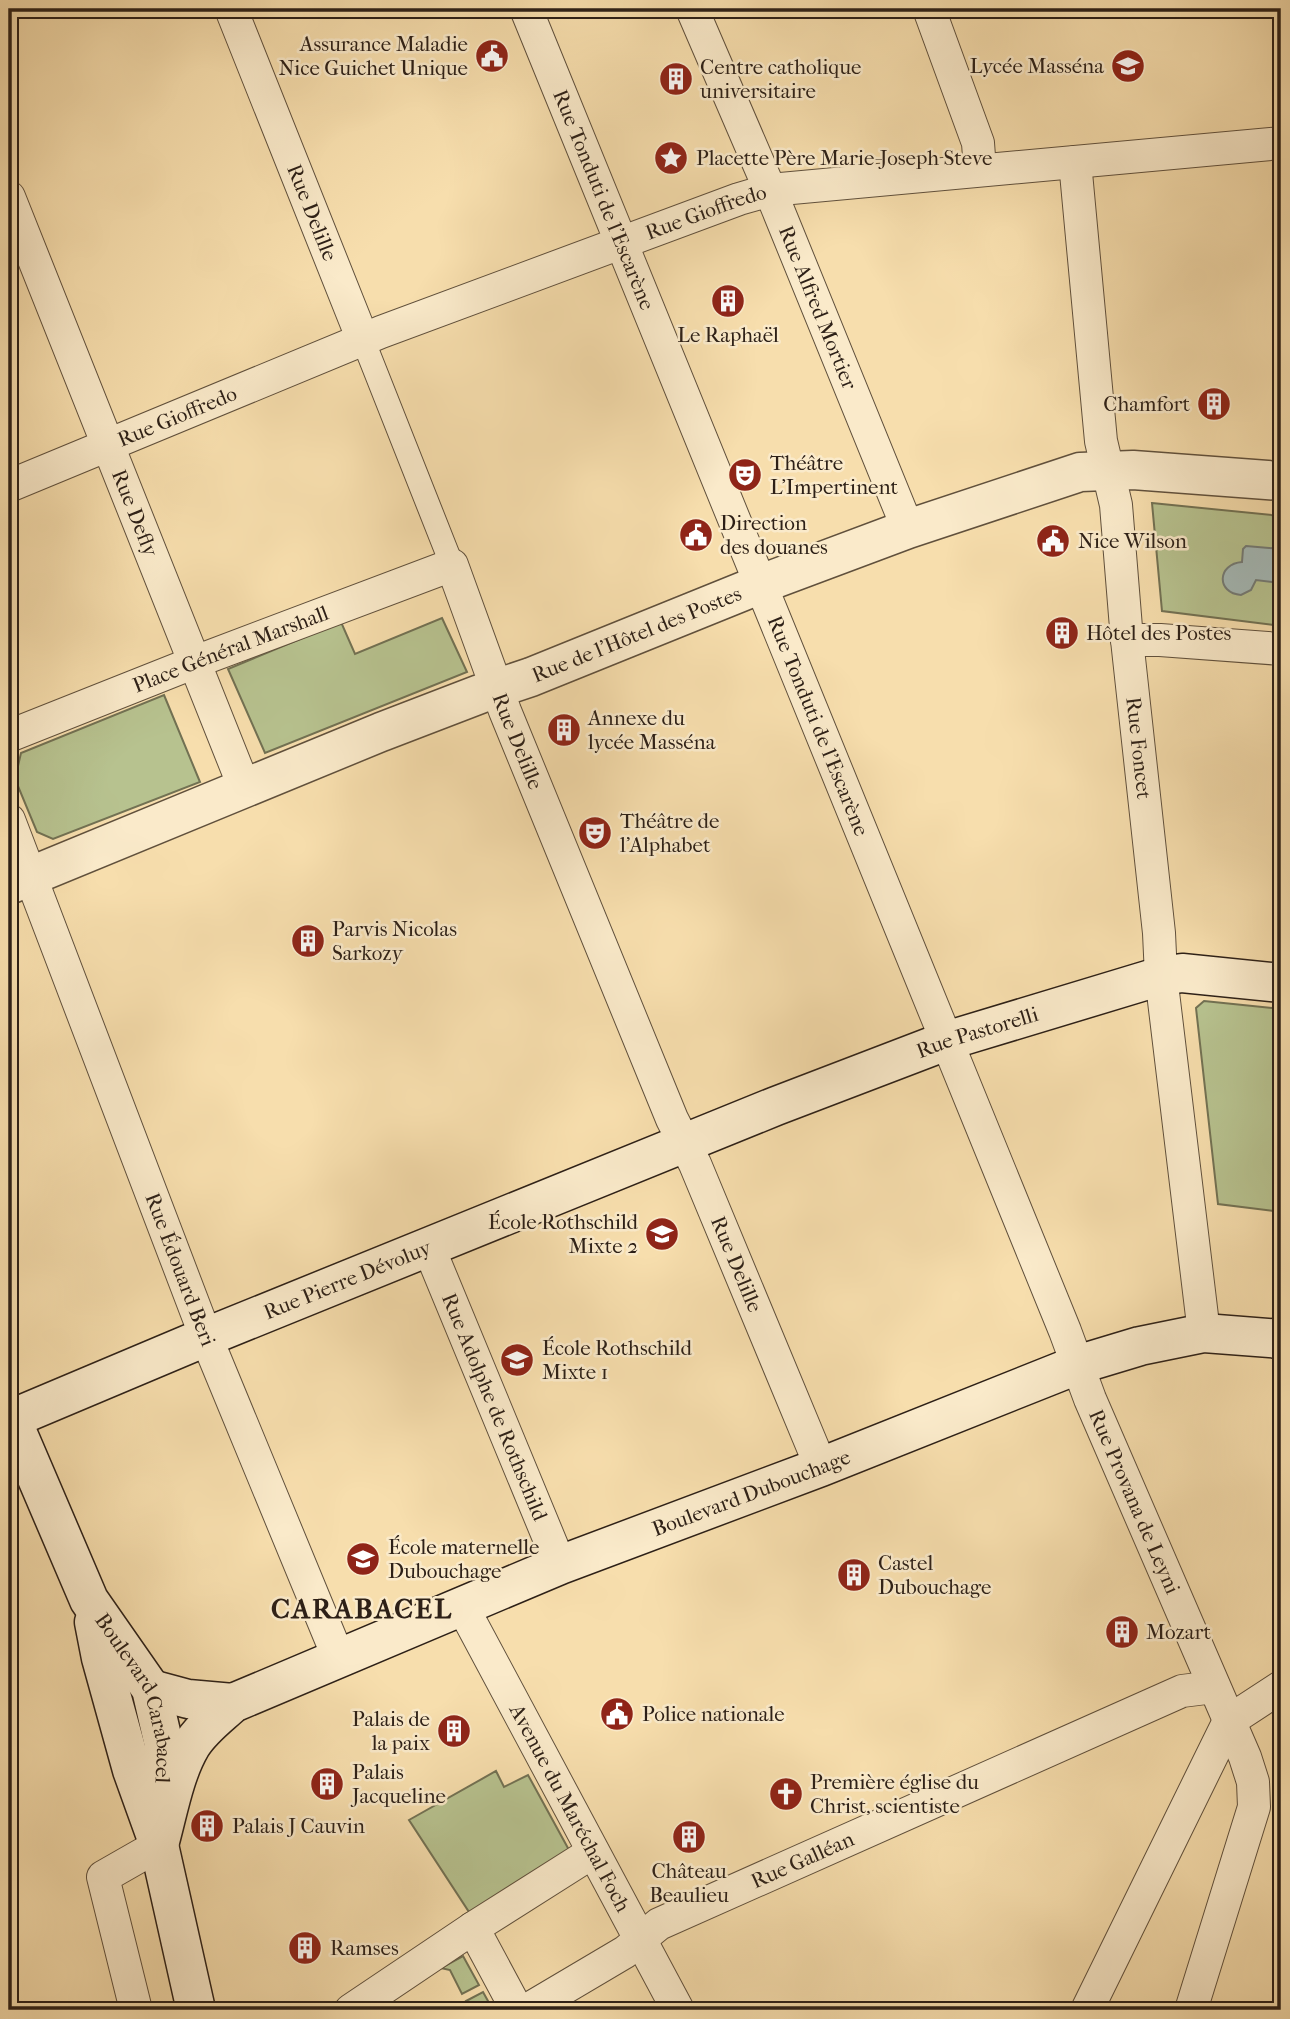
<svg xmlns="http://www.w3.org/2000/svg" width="1290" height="2019" font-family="'IM FELL French Canon',serif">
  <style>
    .green { fill: #b7c28f; stroke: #727153; stroke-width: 2 }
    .water { fill: #a4b9b7; stroke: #747c77; stroke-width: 2 }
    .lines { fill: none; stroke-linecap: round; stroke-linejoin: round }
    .pedestrian-casing { stroke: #60503c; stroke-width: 25 }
    .minor-casing { stroke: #60503c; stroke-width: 34 }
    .tertiary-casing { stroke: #60503c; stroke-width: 41 }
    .secondary-casing { stroke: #2d2017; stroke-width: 41 }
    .pedestrian { stroke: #faeaca; stroke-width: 23 }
    .minor { stroke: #faeaca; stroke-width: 32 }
    .tertiary { stroke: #faeaca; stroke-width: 38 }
    .secondary { stroke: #faeaca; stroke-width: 38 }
    .labels { text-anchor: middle; stroke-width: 5; stroke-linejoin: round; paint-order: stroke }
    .poi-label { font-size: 21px; fill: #2d2017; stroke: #faeaca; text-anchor: start }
    .street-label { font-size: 21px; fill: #2d2017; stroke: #faeaca }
    .district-label { font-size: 28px; font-weight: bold; letter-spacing: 2px; fill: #2d2017; stroke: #faeaca }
  </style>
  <rect width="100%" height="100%" fill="#f7dead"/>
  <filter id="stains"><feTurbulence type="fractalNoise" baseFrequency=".00286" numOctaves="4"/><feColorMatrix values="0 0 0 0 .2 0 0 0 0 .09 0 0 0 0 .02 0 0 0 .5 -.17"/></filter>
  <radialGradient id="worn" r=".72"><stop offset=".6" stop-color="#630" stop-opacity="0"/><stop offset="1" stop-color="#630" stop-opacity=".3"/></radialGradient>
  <!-- green -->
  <g class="green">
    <polygon points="1152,503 1281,516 1281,626 1162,611"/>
    <polygon points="442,618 467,672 265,753 228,669 341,622 355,654"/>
    <polygon points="164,695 200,782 53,839 37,832 15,779 21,753"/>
    <polygon points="1204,1001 1281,1009 1281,1212 1218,1204 1196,1008"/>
    <polygon points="496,1771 504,1787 528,1775 569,1850 471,1915 409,1820"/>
    <polygon points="463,1956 479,1985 462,1994 450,1970 441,1968"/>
    <polygon points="483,1992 493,2010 471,2010 466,2001"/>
  </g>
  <!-- water -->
  <path class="water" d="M1246,546L1281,549V583L1256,580L1251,590L1241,595C1216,593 1217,564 1242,562L1243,549Z"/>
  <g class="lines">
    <!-- pedestrian casing -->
    <g class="pedestrian-casing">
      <polyline id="pedestrian" points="363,340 452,565"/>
    </g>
    <!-- minor casing -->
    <g class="minor-casing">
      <g id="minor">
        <path id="s1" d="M231,9L363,340"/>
        <path id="s2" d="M526,9L1065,1331L1090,1399L1245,1757L1253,1782L1254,1807L1191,2010"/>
        <path id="s3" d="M692,9L770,190L908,529"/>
        <polyline points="929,9 978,143 980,170"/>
        <path id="s4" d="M1075,162L1101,441L1116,505L1127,640L1159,933L1161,976L1204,1333"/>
        <path id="s5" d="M9,197L245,789"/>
        <path id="s6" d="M9,486L381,332L739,199L770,190L1281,143"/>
        <polyline points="1127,640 1160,640 1281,649"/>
        <path id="s7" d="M9,736L208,657L452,565L505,711L672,1119L695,1164L821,1467"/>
        <path id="s8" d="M9,820L206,1337L339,1659"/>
        <path id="s9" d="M429,1248L560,1565"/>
        <path id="s10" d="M462,1606L678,2010"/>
        <polyline points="473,1928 517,2010"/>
        <polyline points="136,2010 103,1877 159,1845"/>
        <polyline points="351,2010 473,1928 593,1852"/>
        <path id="s11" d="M527,2010L625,1952L659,1924L1182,1691L1214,1687"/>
        <polyline points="1087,2010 1229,1721 1281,1687"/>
      </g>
    </g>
    <!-- tertiary casing -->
    <g class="tertiary-casing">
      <g id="tertiary">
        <path id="s12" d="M9,885L381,732L480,694L531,677L761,584L908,529L1080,472L1133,470L1281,481"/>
      </g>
    </g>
    <!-- secondary casing -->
    <g class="secondary-casing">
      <g id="secondary">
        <path id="s13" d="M9,1413L89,1600L151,1689L164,1745L162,1794"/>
        <path id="s14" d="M11,1419L189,1344L776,1106L946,1041L1161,976L1182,973L1281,983"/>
        <polyline points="94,1622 101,1658 132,1770 159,1845 196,2010"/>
        <polyline points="151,1689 188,1699 233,1703"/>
        <path id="s15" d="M159,1845C168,1813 174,1775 191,1746C201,1729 219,1716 233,1703L560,1565L821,1467L1077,1365L1140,1346L1204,1333L1281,1339"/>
      </g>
    </g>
    <!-- pedestrian -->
    <use href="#pedestrian" class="pedestrian"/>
    <!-- minor -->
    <use href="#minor" class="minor"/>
    <!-- tertiary -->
    <use href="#tertiary" class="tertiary"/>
    <!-- secondary -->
    <use href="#secondary" class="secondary"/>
  </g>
  <!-- icons -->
  <defs>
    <g id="civic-disc" transform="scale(1.75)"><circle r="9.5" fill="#8f2418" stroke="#faeaca"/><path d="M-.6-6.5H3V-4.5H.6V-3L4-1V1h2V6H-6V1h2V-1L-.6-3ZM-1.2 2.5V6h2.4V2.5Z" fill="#fff"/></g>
    <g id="school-disc" transform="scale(1.75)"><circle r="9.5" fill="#8f2418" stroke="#faeaca"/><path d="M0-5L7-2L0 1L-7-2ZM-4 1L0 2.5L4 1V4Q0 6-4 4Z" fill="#fff"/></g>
    <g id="building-disc" transform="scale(1.75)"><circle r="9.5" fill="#8f2418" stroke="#faeaca"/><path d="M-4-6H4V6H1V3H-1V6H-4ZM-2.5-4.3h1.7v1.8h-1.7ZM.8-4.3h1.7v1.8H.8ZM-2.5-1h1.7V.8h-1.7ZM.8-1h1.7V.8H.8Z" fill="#fff"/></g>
    <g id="sight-disc" transform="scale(1.75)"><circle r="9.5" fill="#8f2418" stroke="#faeaca"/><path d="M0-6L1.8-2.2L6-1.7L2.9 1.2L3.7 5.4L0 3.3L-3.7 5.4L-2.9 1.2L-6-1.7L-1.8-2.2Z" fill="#fff"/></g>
    <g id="theatre-disc" transform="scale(1.75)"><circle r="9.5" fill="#8f2418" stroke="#faeaca"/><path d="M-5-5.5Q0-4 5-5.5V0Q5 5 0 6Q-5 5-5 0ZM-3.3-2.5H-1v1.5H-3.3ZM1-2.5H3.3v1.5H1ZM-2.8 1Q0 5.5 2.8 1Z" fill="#fff"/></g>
    <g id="church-disc" transform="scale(1.75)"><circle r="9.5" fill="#8f2418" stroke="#faeaca"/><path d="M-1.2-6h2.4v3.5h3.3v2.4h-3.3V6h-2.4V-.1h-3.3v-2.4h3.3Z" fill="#fff"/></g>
  </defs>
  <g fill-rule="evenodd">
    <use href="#civic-disc" x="492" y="56"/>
    <use href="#school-disc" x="1128" y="66"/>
    <use href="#building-disc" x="676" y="79"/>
    <use href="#sight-disc" x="671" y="158"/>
    <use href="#building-disc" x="728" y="301"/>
    <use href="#building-disc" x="1214" y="404"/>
    <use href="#theatre-disc" x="745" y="475"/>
    <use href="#civic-disc" x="696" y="535"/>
    <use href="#civic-disc" x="1053" y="541"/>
    <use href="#building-disc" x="1062" y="633"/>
    <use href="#building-disc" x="564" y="730"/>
    <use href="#theatre-disc" x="595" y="833"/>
    <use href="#building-disc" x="308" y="941"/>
    <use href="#school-disc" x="662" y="1234"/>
    <use href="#school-disc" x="517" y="1360"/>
    <use href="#school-disc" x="363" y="1559"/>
    <use href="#building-disc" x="854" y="1575"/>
    <use href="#building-disc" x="1122" y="1632"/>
    <use href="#civic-disc" x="617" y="1714"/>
    <use href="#building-disc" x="454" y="1731"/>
    <use href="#building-disc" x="327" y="1784"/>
    <use href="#church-disc" x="786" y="1794"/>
    <use href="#building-disc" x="207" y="1826"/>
    <use href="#building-disc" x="689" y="1837"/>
    <use href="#building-disc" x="305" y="1948"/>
  </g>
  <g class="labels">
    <!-- poi labels -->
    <g class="poi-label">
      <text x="468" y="51" text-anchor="end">Assurance Maladie<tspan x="468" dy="24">Nice Guichet Unique</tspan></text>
      <text x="1104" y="73" text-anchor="end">Lycée Masséna</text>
      <text x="700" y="74">Centre catholique<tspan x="700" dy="24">universitaire</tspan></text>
      <text x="696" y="165">Placette Père Marie-Joseph Steve</text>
      <text x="728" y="342" text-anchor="middle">Le Raphaël</text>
      <text x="1190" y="411" text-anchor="end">Chamfort</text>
      <text x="770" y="470">Théâtre<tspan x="770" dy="24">L'Impertinent</tspan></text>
      <text x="720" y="530">Direction<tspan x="720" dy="24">des douanes</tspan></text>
      <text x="1078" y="548">Nice Wilson</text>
      <text x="1086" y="640">Hôtel des Postes</text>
      <text x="588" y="725">Annexe du<tspan x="588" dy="24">lycée Masséna</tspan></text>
      <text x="620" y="828">Théâtre de<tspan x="620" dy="24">l'Alphabet</tspan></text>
      <text x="332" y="936">Parvis Nicolas<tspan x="332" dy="24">Sarkozy</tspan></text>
      <text x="638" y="1229" text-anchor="end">École Rothschild<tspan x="638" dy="24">Mixte 2</tspan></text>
      <text x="542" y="1355">École Rothschild<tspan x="542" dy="24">Mixte 1</tspan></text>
      <text x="388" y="1554">École maternelle<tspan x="388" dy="24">Dubouchage</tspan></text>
      <text x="878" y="1570">Castel<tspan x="878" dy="24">Dubouchage</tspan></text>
      <text x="1146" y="1639">Mozart</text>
      <text x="642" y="1721">Police nationale</text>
      <text x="430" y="1726" text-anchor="end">Palais de<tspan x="430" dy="24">la paix</tspan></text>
      <text x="352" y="1779">Palais<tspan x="352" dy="24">Jacqueline</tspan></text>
      <text x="810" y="1789">Première église du<tspan x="810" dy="24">Christ, scientiste</tspan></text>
      <text x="232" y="1833">Palais J Cauvin</text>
      <text x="689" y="1878" text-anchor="middle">Château<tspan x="689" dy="24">Beaulieu</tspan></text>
      <text x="330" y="1955">Ramses</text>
    </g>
    <!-- street labels -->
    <g class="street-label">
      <text dy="7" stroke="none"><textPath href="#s2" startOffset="206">Rue Tonduti de l'Escarène</textPath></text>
      <text dy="7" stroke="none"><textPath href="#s1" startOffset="219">Rue Delille</textPath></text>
      <text dy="7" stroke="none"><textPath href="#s6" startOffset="749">Rue Gioffredo</textPath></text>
      <text dy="7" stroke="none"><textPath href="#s3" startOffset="324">Rue Alfred Mortier</textPath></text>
      <text dy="7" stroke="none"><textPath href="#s6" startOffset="182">Rue Gioffredo</textPath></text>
      <text dy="7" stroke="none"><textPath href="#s5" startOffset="340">Rue Defly</textPath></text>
      <text dy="7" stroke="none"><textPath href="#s12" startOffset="676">Rue de l'Hôtel des Postes</textPath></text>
      <text dy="7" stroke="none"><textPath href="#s7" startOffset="238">Place Général Marshall</textPath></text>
      <text dy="7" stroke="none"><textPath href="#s2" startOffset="774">Rue Tonduti de l'Escarène</textPath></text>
      <text dy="7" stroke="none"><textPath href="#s7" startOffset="663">Rue Delille</textPath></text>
      <text dy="7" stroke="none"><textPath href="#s4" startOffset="590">Rue Foncet</textPath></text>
      <text dy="7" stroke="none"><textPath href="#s14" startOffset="1041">Rue Pastorelli</textPath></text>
      <text dy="7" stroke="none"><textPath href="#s7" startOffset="1230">Rue Delille</textPath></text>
      <text dy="7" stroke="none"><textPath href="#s8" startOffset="481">Rue Édouard Beri</textPath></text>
      <text dy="7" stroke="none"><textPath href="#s14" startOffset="364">Rue Pierre Dévoluy</textPath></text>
      <text dy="7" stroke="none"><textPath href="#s9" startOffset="172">Rue Adolphe de Rothschild</textPath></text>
      <text dy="7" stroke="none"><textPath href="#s15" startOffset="724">Boulevard Dubouchage</textPath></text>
      <text dy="7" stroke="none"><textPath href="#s2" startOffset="1612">Rue Provana de Leyni</textPath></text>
      <text dy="7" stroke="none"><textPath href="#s13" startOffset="315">Boulevard Carabacel</textPath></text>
      <text dy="7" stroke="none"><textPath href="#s10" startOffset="229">Avenue du Maréchal Foch</textPath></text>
      <text dy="7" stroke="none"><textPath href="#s11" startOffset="315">Rue Galléan</textPath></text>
    </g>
    <!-- district labels -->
    <g class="district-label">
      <text x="362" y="1618">CARABACEL</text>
    </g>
  </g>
  <!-- margin -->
  <rect width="1290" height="2019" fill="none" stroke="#f7dead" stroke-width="35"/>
  <rect x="10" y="10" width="1269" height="1998" fill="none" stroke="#2d2017" stroke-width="3.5"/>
  <rect x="18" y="18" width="1255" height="1984" fill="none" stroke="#2d2017" stroke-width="2"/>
  <rect width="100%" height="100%" filter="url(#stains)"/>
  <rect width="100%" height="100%" fill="url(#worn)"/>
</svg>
